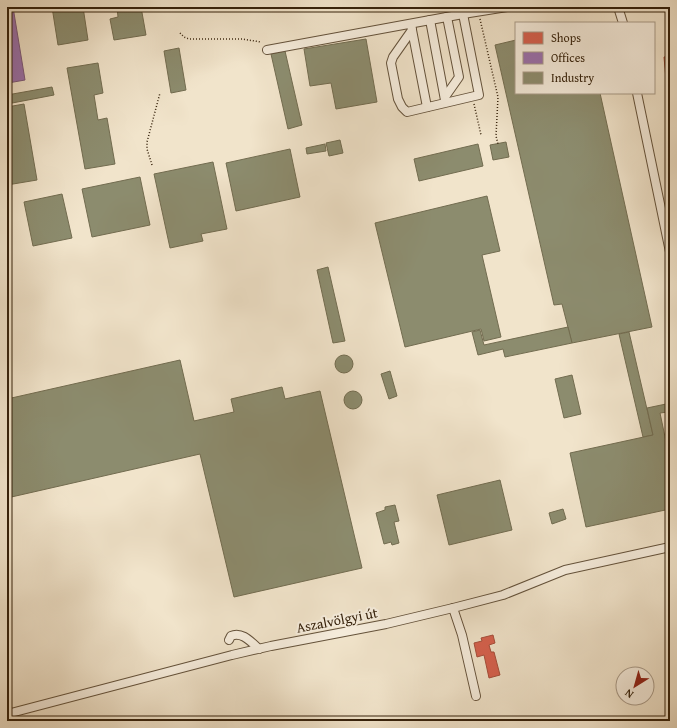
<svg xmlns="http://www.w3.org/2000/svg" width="677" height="728" font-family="'Gentium Book Plus',serif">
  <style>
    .shops { fill: #d6604d; stroke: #a64d39 }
    .offices { fill: #9970ab; stroke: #7b587b }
    .industry { fill: #8c8c6e; stroke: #726c50 }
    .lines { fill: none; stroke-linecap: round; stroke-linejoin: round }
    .minor-casing { stroke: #64523b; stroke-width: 10 }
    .path { stroke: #35210b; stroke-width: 1.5; stroke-dasharray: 1 2; stroke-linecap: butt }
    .minor { stroke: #f6eddd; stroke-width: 8 }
    .labels { text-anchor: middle; stroke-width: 4; stroke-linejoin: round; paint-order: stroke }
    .street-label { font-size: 14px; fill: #35210b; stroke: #f6eddd }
  </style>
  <rect width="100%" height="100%" fill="#f1e4cb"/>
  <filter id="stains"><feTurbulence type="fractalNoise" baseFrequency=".005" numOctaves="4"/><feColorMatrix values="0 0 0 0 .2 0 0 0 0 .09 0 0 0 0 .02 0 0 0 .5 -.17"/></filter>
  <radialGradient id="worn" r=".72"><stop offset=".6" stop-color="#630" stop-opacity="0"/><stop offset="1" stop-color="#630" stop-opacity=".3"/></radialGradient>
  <!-- shops -->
  <g class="shops">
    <polygon points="670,56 670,101 668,102 664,57"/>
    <polygon points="493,635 495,643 489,645 491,652 494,652 500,675 489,678 484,655 477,657 474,643 482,641 481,638"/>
  </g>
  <!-- offices -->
  <polygon class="offices" points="7,7 13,7 25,80 8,83"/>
  <!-- industry -->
  <g class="industry">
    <polygon points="52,7 83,7 88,40 58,45"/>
    <polygon points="117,7 141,7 146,35 114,40 110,19 118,17"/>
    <polygon points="366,39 377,102 336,109 331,83 310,86 304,49"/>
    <polygon points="516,40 516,93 600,93 652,327 572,343 562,304 554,305 495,45"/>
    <polygon points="179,48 186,90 171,93 164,51"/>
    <polygon points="285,51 302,125 288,129 271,54"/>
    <polygon points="98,63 103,93 94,95 98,120 107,118 115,164 85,169 67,68"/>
    <polygon points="52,87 54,95 7,104 7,95"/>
    <polygon points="24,104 37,180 7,185 7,107"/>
    <polygon points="340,140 343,153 329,156 326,143"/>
    <polygon points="506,142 509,157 493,160 490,145"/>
    <polygon points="325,144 326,151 307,154 306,148"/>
    <polygon points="478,144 483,166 419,181 414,159"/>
    <polygon points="290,149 300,197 236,211 226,163"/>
    <polygon points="213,162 227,229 201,234 203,241 170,248 154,174"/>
    <polygon points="140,177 150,225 92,237 82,189"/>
    <polygon points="62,194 72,238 33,246 24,202"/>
    <polygon points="487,196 500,251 482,255 501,337 484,341 481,329 405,347 375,223"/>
    <polygon points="328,267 345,341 333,343 317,270"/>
    <polygon points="568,327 572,343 505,357 503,349 478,355 472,332 480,330 484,345"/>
    <polygon points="629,332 653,435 643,437 619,334"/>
    <circle cx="344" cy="364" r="9"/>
    <polygon points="180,360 194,421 234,412 231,399 282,387 285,399 320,391 362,568 234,597 200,454 7,498 7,399"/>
    <polygon points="390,371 397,396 389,399 381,374"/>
    <polygon points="572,375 581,414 564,418 555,379"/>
    <circle cx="353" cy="400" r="9"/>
    <polygon points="666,404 668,412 660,413 670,461 670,509 586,527 570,453 653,435 647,408"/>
    <polygon points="500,480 512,530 449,545 437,495"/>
    <polygon points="395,505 399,521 394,522 399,543 392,545 391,542 384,544 376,513 385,510 385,507"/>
    <polygon points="563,509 566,519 552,524 549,513"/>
  </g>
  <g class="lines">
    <!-- minor casing -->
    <g class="minor-casing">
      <g id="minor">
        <polyline points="618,7 623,23"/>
        <polyline points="430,20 445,100"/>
        <polyline points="411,24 412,30 393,57 391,63 398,99 402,107 407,112 479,95 463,14"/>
        <polyline points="412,30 427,107"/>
        <polyline points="267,50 463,14 507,7"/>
        <polyline points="637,93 670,252"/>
        <polyline points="445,97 459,77 447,17"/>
        <polyline points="453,608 462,635 476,696"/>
        <path d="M229,640L231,636C242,631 251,642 259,649"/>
        <polyline points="7,714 232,655 271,646 386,624 453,608 503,595 565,570 670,547"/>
      </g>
    </g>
    <!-- path -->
    <g class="path">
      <polyline points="480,19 498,97 496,136 498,144"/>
      <polyline points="180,33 184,37 189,39 242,39 261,42"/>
      <polyline points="474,104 481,135"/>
      <polyline points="152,165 147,149 147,142 160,93"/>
    </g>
    <!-- minor -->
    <use href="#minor" class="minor"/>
  </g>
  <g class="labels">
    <!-- street labels -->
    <g class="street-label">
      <text transform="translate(337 620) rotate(-11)" y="5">Aszalvölgyi út</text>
    </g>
  </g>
  <!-- margin -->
  <rect width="677" height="728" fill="none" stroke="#f1e4cb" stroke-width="24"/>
  <rect x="8" y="8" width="661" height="712" fill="none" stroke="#35210b" stroke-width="2"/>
  <rect x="12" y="12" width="653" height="704" fill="none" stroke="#35210b"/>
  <!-- legend -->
  <rect x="515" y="22" width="140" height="72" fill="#f6eddd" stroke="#a99b89"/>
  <rect x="523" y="32" width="20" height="12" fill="#d6604d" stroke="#a99b89"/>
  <text x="551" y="42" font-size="12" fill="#35210b">Shops</text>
  <rect x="523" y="52" width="20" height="12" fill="#9970ab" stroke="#a99b89"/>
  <text x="551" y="62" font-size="12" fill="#35210b">Offices</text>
  <rect x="523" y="72" width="20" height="12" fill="#8c8c6e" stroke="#a99b89"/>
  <text x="551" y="82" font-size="12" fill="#35210b">Industry</text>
  <!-- north arrow -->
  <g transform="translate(635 686) rotate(217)"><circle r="19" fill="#f6eddd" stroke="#a99b89"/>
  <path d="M0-3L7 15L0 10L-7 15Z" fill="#8f2418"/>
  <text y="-6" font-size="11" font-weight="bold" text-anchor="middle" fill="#35210b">N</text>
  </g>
  <rect width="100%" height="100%" filter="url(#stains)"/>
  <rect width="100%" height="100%" fill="url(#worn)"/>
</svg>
